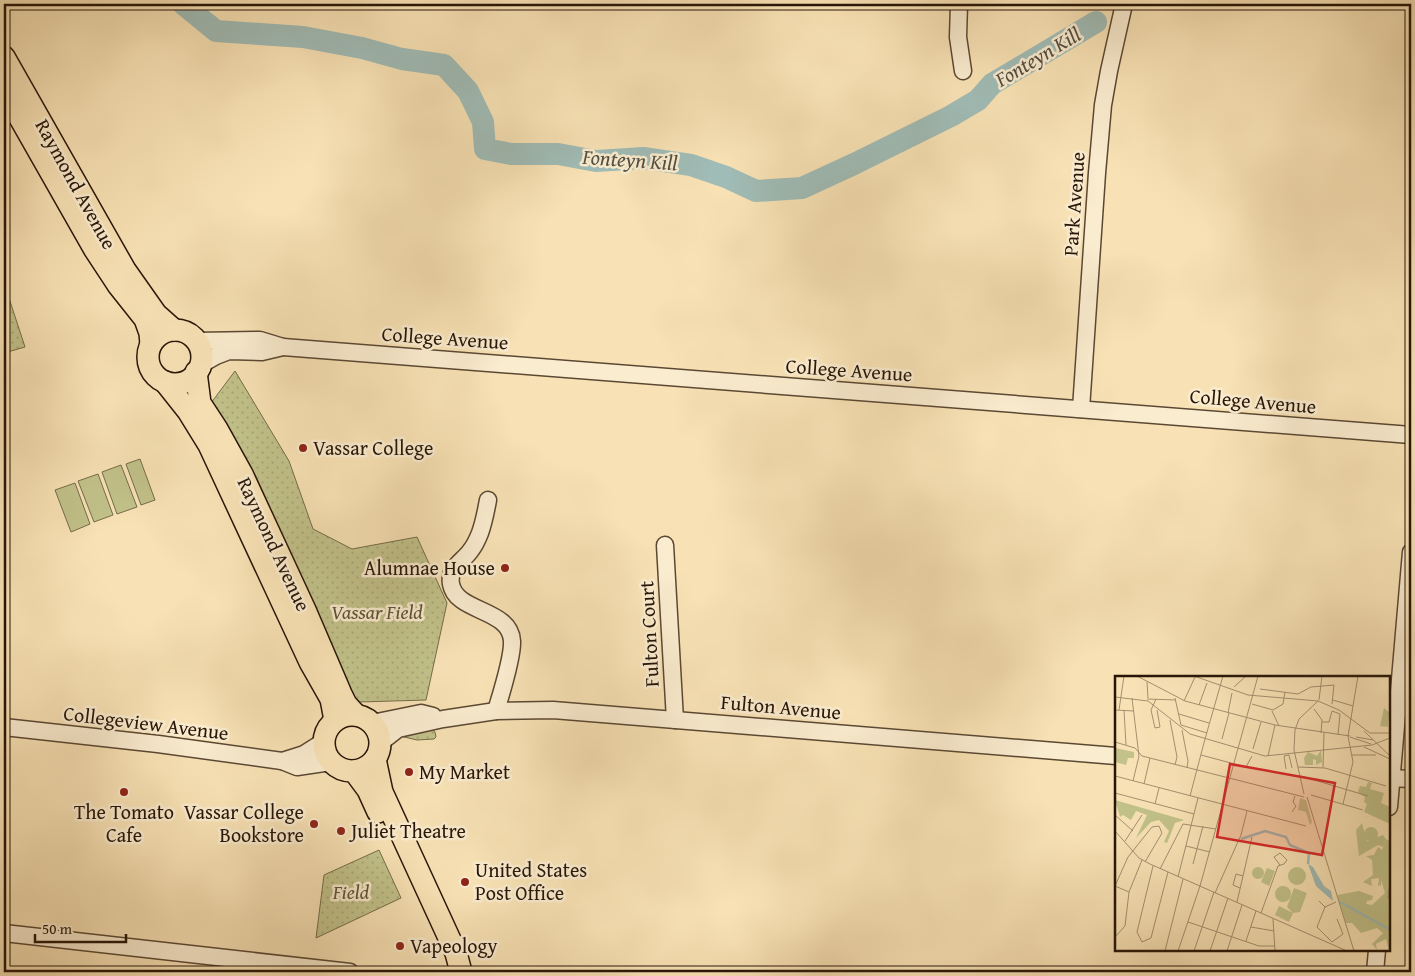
<svg xmlns="http://www.w3.org/2000/svg" width="1415" height="976" font-family="'Gentium Book Plus',serif">
  <style>
    .grass { fill: url(#grass-dots); stroke: #746c49 }
    .garden { fill: #c2c28a; stroke: #746c49 }
    .lines { fill: none; stroke-linecap: round; stroke-linejoin: round }
    .river { stroke: #a0bcb6; stroke-width: 22 }
    .minor-casing { stroke: #5b4833; stroke-width: 19 }
    .major-casing { stroke: #271508; stroke-width: 24 }
    .minor { stroke: #faeccf; stroke-width: 16 }
    .major { stroke: #f8e2b5; stroke-width: 21 }
    .poi-dot { fill: #8f2418; stroke: #faeccf; stroke-width: 2 }
    .labels { text-anchor: middle; stroke-width: 5; stroke-linejoin: round; paint-order: stroke }
    .street-label { font-size: 20px; fill: #271508; stroke: #faeccf }
    .poi-label { font-size: 20px; fill: #271508; stroke: #faeccf; text-anchor: start }
    .park-label { font-size: 20px; font-style: italic; fill: #5d5236; stroke: #faeccf }
    .water-label { font-size: 21px; font-style: italic; fill: #514f45; stroke: #faeccf }
    .inset-river { fill: none; stroke: #a0bcb6; stroke-width: 2.5 }
    .inset-road { fill: none; stroke: #a49070; stroke-width: 1 }
    .view { fill: #d62828; fill-opacity: 0.15; stroke: #d62828; stroke-width: 2.5 }
    .inset-edge { fill: none; stroke: #271508; stroke-width: 2.5 }
  </style>
  <defs>
    <pattern id="grass-dots" width="8" height="8" patternUnits="userSpaceOnUse" patternTransform="scale(1.25)"><rect width="8" height="8" fill="#c2c28a"/><path d="M2 2h.1M6 6h.1" fill="none" stroke="#a7a676" stroke-width="1.8" stroke-linecap="round"/></pattern>
  </defs>
  <rect width="100%" height="100%" fill="#f8e2b5"/>
  <filter id="stains"><feTurbulence type="fractalNoise" baseFrequency=".004" numOctaves="4"/><feColorMatrix values="0 0 0 0 .2 0 0 0 0 .09 0 0 0 0 .02 0 0 0 .5 -.17"/></filter>
  <radialGradient id="worn" r=".72"><stop offset=".6" stop-color="#630" stop-opacity="0"/><stop offset="1" stop-color="#630" stop-opacity=".3"/></radialGradient>
  <!-- grass -->
  <g class="grass">
    <polygon points="4,283 25,347 4,353"/>
    <polygon points="235,371 289,461 313,529 352,549 417,537 447,603 426,700 359,702 336,679 208,407"/>
    <polygon points="431,729 435,732 436,737 434,739 417,740 400,736"/>
    <polygon points="379,850 401,898 316,938 324,875"/>
  </g>
  <!-- garden -->
  <g class="garden">
    <polygon points="140,459 155,500 141,505 126,464"/>
    <polygon points="121,465 137,507 117,514 102,472"/>
    <polygon points="98,474 113,515 94,522 78,481"/>
    <polygon points="75,483 90,524 71,532 55,490"/>
  </g>
  <g class="lines">
    <!-- river -->
    <polyline class="river" points="183,4 216,31 303,37 362,48 402,59 444,65 468,91 483,122 485,149 511,154 558,154 596,161 643,158 691,165 726,177 756,191 802,188 854,164 951,116 978,100 992,84 1096,22"/>
    <!-- minor casing -->
    <g class="minor-casing">
      <g id="minor">
        <polyline points="959,4 958,37 963,71"/>
        <polyline points="196,341 260,340 283,347 262,352 229,351 216,356 200,365"/>
        <polyline points="283,347 1411,435"/>
        <polyline points="1081,409 1097,173 1103,105 1109,71 1124,4"/>
        <path d="M488,500C486,511 484,522 480,533C478,538 475,545 471,550C463,562 448,567 451,584C456,613 510,608 512,641C513,657 501,694 496,711"/>
        <polyline points="665,545 675,720"/>
        <polyline points="372,723 421,713 433,716"/>
        <polyline points="4,727 158,744 282,761"/>
        <polyline points="323,742 304,754 282,761 297,767 331,762"/>
        <polyline points="380,743 398,729 443,719 496,711 553,710 1116,756"/>
        <polyline points="1389,778 1411,779"/>
        <polyline points="1389,807 1411,552"/>
        <polyline points="4,933 350,972"/>
        <polyline points="1375,972 1377,950"/>
      </g>
    </g>
    <!-- major casing -->
    <g class="major-casing">
      <g id="major">
        <polyline points="4,57 125,270 156,314 174,330"/>
        <polyline points="4,90 95,250 118,285 145,319 150,333 151,344"/>
        <circle cx="175" cy="357" r="27"/>
        <polyline points="196,372 200,403 217,429 242,474 305,610 341,694 346,704 356,715"/>
        <polyline points="165,382 188,411 209,445 310,662 331,699 335,720"/>
        <circle cx="352" cy="743" r="28"/>
        <polyline points="375,759 382,792 456,953 461,972"/>
        <polyline points="354,771 368,790 378,812"/>
      </g>
    </g>
    <!-- minor -->
    <use href="#minor" class="minor"/>
    <!-- major -->
    <use href="#major" class="major"/>
  </g>
  <!-- markers -->
  <g class="poi-dot">
    <circle cx="303" cy="448" r="5"/>
    <circle cx="505" cy="568" r="5"/>
    <circle cx="409" cy="772" r="5"/>
    <circle cx="124" cy="792" r="5"/>
    <circle cx="314" cy="824" r="5"/>
    <circle cx="341" cy="831" r="5"/>
    <circle cx="465" cy="882" r="5"/>
    <circle cx="400" cy="946" r="5"/>
  </g>
  <g class="labels">
    <!-- street labels -->
    <g class="street-label">
      <text transform="translate(76 184) rotate(61)" y="7">Raymond Avenue</text>
      <text transform="translate(1074 204) rotate(-86)" y="7">Park Avenue</text>
      <text transform="translate(445 338) rotate(4)" y="7">College Avenue</text>
      <text transform="translate(849 370) rotate(4)" y="7">College Avenue</text>
      <text transform="translate(1253 401) rotate(5)" y="7">College Avenue</text>
      <text transform="translate(274 544) rotate(65)" y="7">Raymond Avenue</text>
      <text transform="translate(649 634) rotate(-93)" y="7">Fulton Court</text>
      <text transform="translate(781 707) rotate(5)" y="7">Fulton Avenue</text>
      <text transform="translate(146 723) rotate(7)" y="7">Collegeview Avenue</text>
    </g>
    <!-- poi labels -->
    <g class="poi-label">
      <text x="313" y="455">Vassar College</text>
      <text x="495" y="575" text-anchor="end">Alumnae House</text>
      <text x="419" y="779">My Market</text>
      <text x="124" y="819" text-anchor="middle">The Tomato<tspan x="124" dy="23">Cafe</tspan></text>
      <text x="304" y="819" text-anchor="end">Vassar College<tspan x="304" dy="23">Bookstore</tspan></text>
      <text x="351" y="838">Juliet Theatre</text>
      <text x="475" y="877">United States<tspan x="475" dy="23">Post Office</tspan></text>
      <text x="410" y="953">Vapeology</text>
    </g>
    <!-- park labels -->
    <g class="park-label">
      <text x="377" y="619">Vassar Field</text>
      <text x="351" y="899">Field</text>
    </g>
    <!-- water labels -->
    <g class="water-label">
      <text transform="translate(1038 57) rotate(-31)" y="7">Fonteyn Kill</text>
      <text transform="translate(630 160) rotate(4)" y="7">Fonteyn Kill</text>
    </g>
  </g>
  <!-- overview -->
  <g transform="translate(1115 676)">
    <rect width="275" height="275" fill="#f8e2b5"/>
    <path d="M206,74L207,86L201,89V84L198,83V89H190L189,82L193,76L202,80ZM185,122L191,124L197,146L195,149L191,136L183,134ZM249 158a7 7 0 1 1 14 0a7 7 0 1 1-14 0ZM271,163L275,165L274,275L271,263L261,268L262,274L257,268L268,257L262,252L246,257L237,247H231L222,219L244,215L258,220L257,224L252,225L251,228L257,229L270,217L266,204V209L263,210L264,202L256,203L257,210L248,206L258,199L257,184L251,180L259,179L263,171L267,174Z" fill="#c2c28a"/>
    <path d="M0,124L69,144L60,147L52,167L49,166L54,155L44,144L36,146L21,162L32,139L21,135L16,144L8,139L5,141ZM247,147L252,165L268,159L271,163L268,171L263,169L244,180L241,154Z" fill="#c2c28a"/>
    <path d="M253,106L257,107L255,113L269,117L266,127L275,131V148L249,136L252,128L249,126L250,121L243,116L245,110L251,111Z" fill="#c2c28a"/>
    <path d="M269,32L274,36L273,51L265,50ZM0,72L19,76V82H13L11,89L0,86ZM137 197a6 6 0 1 1 12 0a6 6 0 1 1-12 0ZM173 200a9 9 0 1 1 18 0a9 9 0 1 1-18 0ZM152,192L160,195L154,210L146,206ZM160 218a8 8 0 1 1 16 0a8 8 0 1 1-16 0ZM179,212L192,217L185,236L178,237L174,246L160,239L164,230L178,237L172,231Z" fill="#c2c28a"/>
    <path d="M193,188L198,191L209,210L216,215L218,225L201,210Z" fill="#a0bcb6"/>
    <path class="inset-river" d="M126,163L150,155L171,161L175,169L194,177L193,188M225,226L274,253"/>
    <path class="inset-road" d="M22,0L70,25L160,49L235,60M79,0L133,19L203,25L224,34L255,57H275M32,6L33,22M119,11L131,0M145,13L183,18L196,11L219,9L217,28M0,21L33,25L75,58L150,80L257,69L275,62M17,22L24,80L18,105M60,22L66,49L92,57M32,23L61,24M41,23L36,34L40,52L45,51L42,34M204,24L207,0M218,24L238,30M69,25L80,1M137,28L158,34L168,28L170,16M84,29L92,7M199,33L207,44L206,57M0,34L19,35M4,34L9,0M9,34L11,69M157,35L164,50M113,37L117,17M64,38L94,47M55,44L62,81L60,89M207,46H214L217,35L225,38L223,59M67,54L73,85L72,92M249,55L275,80M235,61L256,68M241,61L258,64M90,63L108,0M107,63L114,37M0,66L20,72L27,80L189,121M249,71L275,83M138,73L146,46M86,79L131,91L137,80M237,79H261M153,80L160,49M183,91L210,92L271,110M208,91L209,57M171,93L169,80L174,79L177,92M0,100L191,150M186,100L253,120M29,108L35,82M0,117L79,138M189,118L179,74L180,54L184,43L203,25M196,119L248,134M75,120L90,63M192,121L239,275M40,128L44,112M228,128L238,86L233,60L243,0M177,136L181,130L178,126L180,120M0,139L18,155M0,155L24,182L35,188L232,275M10,165L27,139M71,170L95,176M78,188L88,150M38,190L22,256L27,266L36,262L53,196M45,193L68,148L101,153M63,201L83,122M0,210L13,181L37,151L44,150L47,157L30,186M0,210L14,216M125,212L118,209L121,198L128,200M100,217L126,159L132,135M273,223L275,205M204,225L210,231L221,226M122,226L137,161M210,231L202,251L217,266L228,258L222,243M146,237L163,190L169,188L172,184L165,177L159,181L165,189M158,243L160,275M73,246L144,270H160M136,251L159,255M0,261L10,250L14,216L27,184M131,265L141,235M50,275L68,203M63,275L85,210L143,0M79,275L99,216M95,275L113,222M112,275L127,229"/>
    <path class="view" d="M115,88L220,107L207,179L102,161Z"/>
    <rect width="275" height="275" class="inset-edge"/>
  </g>
  <!-- margin -->
  <rect width="1415" height="976" fill="none" stroke="#f8e2b5" stroke-width="20"/>
  <rect x="5" y="5" width="1405" height="966" fill="none" stroke="#271508" stroke-width="2.5"/>
  <rect x="10" y="10" width="1395" height="956" fill="none" stroke="#271508"/>
  <!-- scale -->
  <path d="M35 934v8h91v-8" fill="none" stroke="#271508" stroke-width="2.5"/>
  <text x="42" y="934" font-size="15" fill="#271508" stroke="#faeccf" stroke-width="4" paint-order="stroke">50 m</text>
  <rect width="100%" height="100%" filter="url(#stains)"/>
  <rect width="100%" height="100%" fill="url(#worn)"/>
</svg>
